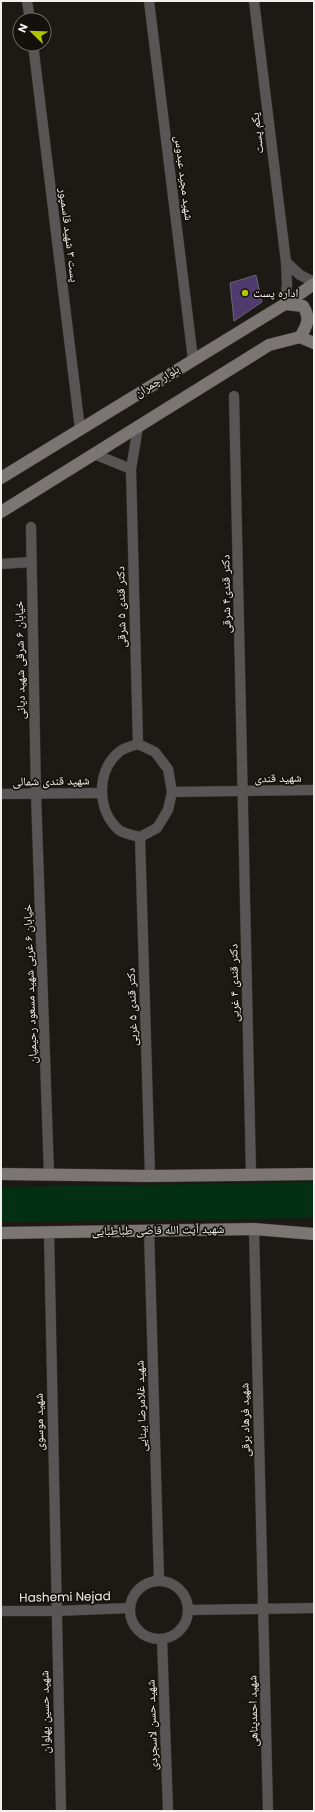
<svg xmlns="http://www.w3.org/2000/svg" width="315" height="1812" font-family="Poppins,'Noto Naskh Arabic',sans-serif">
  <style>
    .green { fill: #032f12 }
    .building { fill: #503b6e; stroke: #67656b }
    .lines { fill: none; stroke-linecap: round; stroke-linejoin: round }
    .street-casing { stroke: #37342f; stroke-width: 11 }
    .secondary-casing { stroke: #37342f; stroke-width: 13 }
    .street { stroke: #585554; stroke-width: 10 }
    .secondary { stroke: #7b7674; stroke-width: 12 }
    .poi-dot { fill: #b0c501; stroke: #14110c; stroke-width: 1.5 }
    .labels { text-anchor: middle; stroke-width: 3.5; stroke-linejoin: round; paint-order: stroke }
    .street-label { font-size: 12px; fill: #f2f0ec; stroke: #14110c }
    .poi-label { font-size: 12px; fill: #f2f0ec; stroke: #14110c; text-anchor: start }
  </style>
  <rect width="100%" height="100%" fill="#1d1a15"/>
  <!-- green -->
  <polygon class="green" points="314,1182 314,1218 1,1222 1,1187"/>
  <!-- building -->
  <polygon class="building" points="256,275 262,302 234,321 230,283"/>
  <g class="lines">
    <!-- street casing -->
    <g class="street-casing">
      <g id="street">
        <polyline points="27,1 30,20"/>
        <polyline points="149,1 193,359"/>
        <polyline points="254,1 286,262"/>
        <polyline points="33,44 80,429"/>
        <polyline points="285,304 287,284 286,262 300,275 314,282"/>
        <polyline points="234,396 251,1174"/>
        <polyline points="94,454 131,469 138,427"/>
        <polyline points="131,469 138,744"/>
        <polyline points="31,527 36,794 49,1175"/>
        <polyline points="1,564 31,562"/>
        <path d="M138,744L155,752L168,769L172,792L168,810L157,828L140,837C134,835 124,834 119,830C97,811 96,772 118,753C122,748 132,746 138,744Z"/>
        <polyline points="172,792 314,790"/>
        <polyline points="1,794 101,793"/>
        <polyline points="140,837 150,1176"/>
        <polyline points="254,1229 268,1811"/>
        <polyline points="149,1230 159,1580"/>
        <polyline points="49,1232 61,1811"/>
        <circle cx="159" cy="1610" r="29"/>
        <polyline points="188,1610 314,1608"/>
        <polyline points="1,1611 56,1611 130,1608"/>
        <polyline points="162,1639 168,1811"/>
      </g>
    </g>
    <!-- secondary casing -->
    <g class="secondary-casing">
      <g id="secondary">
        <path d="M285,304L303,306C311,318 307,326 300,337"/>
        <polyline points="1,478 285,304 314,284"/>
        <polyline points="1,512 269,345 300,337 314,343"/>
        <polyline points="1,1174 150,1176 314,1174"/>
        <polyline points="1,1233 254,1229 314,1234"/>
      </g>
    </g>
    <!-- street -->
    <use href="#street" class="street"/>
    <!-- secondary -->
    <use href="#secondary" class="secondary"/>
  </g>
  <!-- markers -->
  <circle class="poi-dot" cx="245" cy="293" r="4"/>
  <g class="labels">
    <!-- street labels -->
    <g class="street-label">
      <text transform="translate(257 133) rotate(-97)" y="4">یکم پست</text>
      <text transform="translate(184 178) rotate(83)" y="4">شهید مجید عبدوس</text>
      <text transform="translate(69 235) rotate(83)" y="4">پست ۳ شهید قاسمپور</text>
      <text transform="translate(157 381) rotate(-32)" y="4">بلوار چمران</text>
      <text transform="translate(226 594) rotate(-91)" y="4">دکتر قندی۴ شرقی</text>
      <text transform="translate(121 607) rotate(-91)" y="4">دکتر قندی ۵ شرقی</text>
      <text transform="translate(20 660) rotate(-91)" y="4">خیابان ۶ شرقی شهید دیانی</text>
      <text transform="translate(278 778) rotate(-1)" y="4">شهید قندی</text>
      <text transform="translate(51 781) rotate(-1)" y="4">شهید قندی شمالی</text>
      <text transform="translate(234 983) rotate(-91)" y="4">دکتر قندی ۴ غربی</text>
      <text transform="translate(30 984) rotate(-92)" y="4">خیابان ۶ غربی شهید مسعود رحیمیان</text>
      <text transform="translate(132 1007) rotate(-92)" y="4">دکتر قندی ۵ غربی</text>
      <text transform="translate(158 1230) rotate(-1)" y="4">شهید آیت الله قاضی طباطبایی</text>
      <text transform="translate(141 1406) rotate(-92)" y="4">شهید غلامرضا بینایی</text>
      <text transform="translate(245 1420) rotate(-91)" y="4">شهید فرهاد برقی</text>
      <text transform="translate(39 1422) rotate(-91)" y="4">شهید موسوی</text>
      <text transform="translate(65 1597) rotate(-1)" y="4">Hashemi Nejad</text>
      <text transform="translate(253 1711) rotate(-91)" y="4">شهید احمدپناهی</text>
      <text transform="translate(45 1712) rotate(-91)" y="4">شهید حسین پهلوان</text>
      <text transform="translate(152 1725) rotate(-92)" y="4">شهید حسن لاسجردی</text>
    </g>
    <!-- poi labels -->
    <g class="poi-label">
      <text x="253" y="297">اداره پست</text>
    </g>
  </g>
  <!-- border -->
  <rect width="315" height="1812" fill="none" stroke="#f2f0ec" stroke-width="4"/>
  <!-- north arrow -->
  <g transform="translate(32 32) rotate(293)"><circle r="19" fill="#14110c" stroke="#6d6a66"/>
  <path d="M0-3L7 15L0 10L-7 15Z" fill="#b0c501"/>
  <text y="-6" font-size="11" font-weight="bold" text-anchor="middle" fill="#f2f0ec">N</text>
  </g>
</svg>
